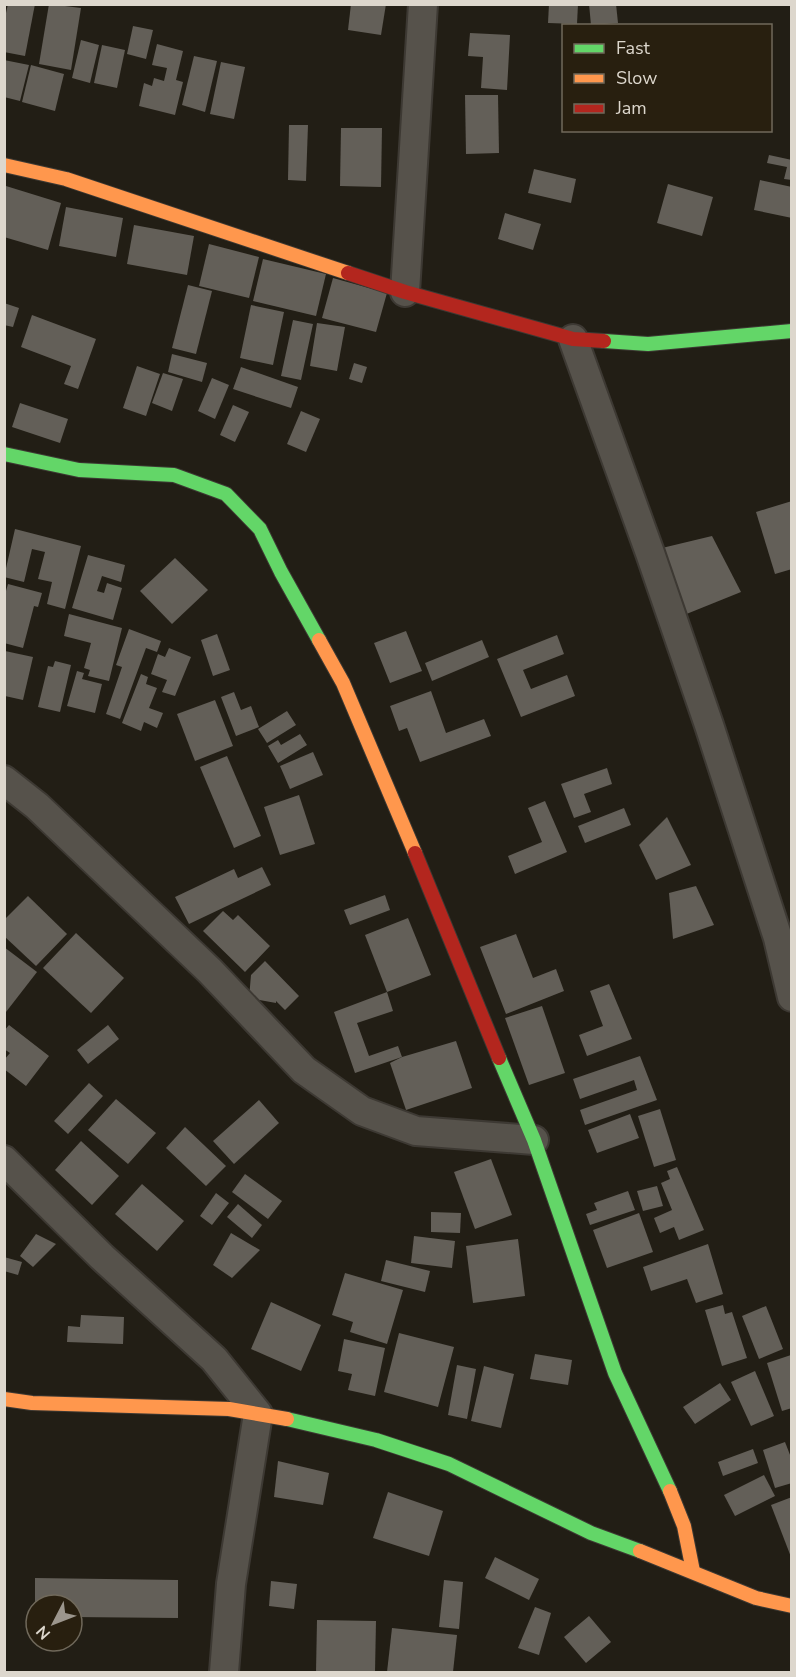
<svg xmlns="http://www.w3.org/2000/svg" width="796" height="1677" font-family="'Nunito Sans',sans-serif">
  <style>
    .building { fill: #635f58 }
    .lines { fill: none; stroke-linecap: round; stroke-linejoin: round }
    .street-casing { stroke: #3d3933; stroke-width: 32 }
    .fast-casing { stroke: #3d3933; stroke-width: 16 }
    .slow-casing { stroke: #3d3933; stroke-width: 16 }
    .jam-casing { stroke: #3d3933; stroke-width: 16 }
    .street { stroke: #56524b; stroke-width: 28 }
    .fast { stroke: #63d668; stroke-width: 14 }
    .slow { stroke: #ff974d; stroke-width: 14 }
    .jam { stroke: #b3261e; stroke-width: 14 }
  </style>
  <rect width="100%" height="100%" fill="#221e15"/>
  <!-- building -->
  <g class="building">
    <polygon points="8,4 35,4 25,56 4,52 4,22"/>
    <polygon points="49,4 81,8 71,70 39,64"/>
    <polygon points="351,4 386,4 381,35 348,30"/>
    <polygon points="549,4 578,4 577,24 548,23"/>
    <polygon points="589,4 616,4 618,23 591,25"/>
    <polygon points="133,26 153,30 146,59 127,54"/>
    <polygon points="470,33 510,35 507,90 481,88 483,57 468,56"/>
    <polygon points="81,40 99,45 90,83 72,78"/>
    <polygon points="157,44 183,51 176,80 183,82 175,115 139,106 144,83 152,86 154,78 164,81 167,68 152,65"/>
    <polygon points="102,45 125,50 117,88 94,83"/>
    <polygon points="194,56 217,61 205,112 182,105"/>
    <polygon points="4,60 29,65 20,101 4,97"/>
    <polygon points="221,62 245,67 234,119 210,114"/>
    <polygon points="31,65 64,74 55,111 22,102"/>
    <polygon points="465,95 498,95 499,153 466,154"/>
    <polygon points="289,125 308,125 306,181 288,180"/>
    <polygon points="341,128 382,128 381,187 340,186"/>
    <polygon points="769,155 792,160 792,180 784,179 787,167 767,163"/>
    <polygon points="534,169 576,179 571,203 528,193"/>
    <polygon points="760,180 792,187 792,218 754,210"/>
    <polygon points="668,184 713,197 702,236 657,223"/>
    <polygon points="6,186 61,203 48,250 4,237"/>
    <polygon points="66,207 123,218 116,257 59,246"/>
    <polygon points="505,213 541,224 533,250 498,239"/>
    <polygon points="134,225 194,236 187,275 127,264"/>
    <polygon points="209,244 259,257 249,298 199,286"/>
    <polygon points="263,259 326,274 316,316 253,301"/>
    <polygon points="333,278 387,293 376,332 322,318"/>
    <polygon points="188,285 212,291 196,354 172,348"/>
    <polygon points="4,303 19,308 13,327 4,325"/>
    <polygon points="251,305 284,312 273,365 240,358"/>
    <polygon points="32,315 96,339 78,389 64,384 71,366 21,347"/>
    <polygon points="293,320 313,324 301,380 281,376"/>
    <polygon points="317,323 345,327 337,371 310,366"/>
    <polygon points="172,354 207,363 202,382 168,372"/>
    <polygon points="354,363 367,367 362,383 349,379"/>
    <polygon points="137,366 160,374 146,416 123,408"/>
    <polygon points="241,367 298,387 291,408 233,389"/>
    <polygon points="163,373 183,379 172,411 152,403"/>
    <polygon points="212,378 229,385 215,419 198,411"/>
    <polygon points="20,403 68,419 60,443 12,427"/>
    <polygon points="233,405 249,412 235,442 220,435"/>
    <polygon points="301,411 320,419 306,452 287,444"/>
    <polygon points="792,501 792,569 775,574 756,512"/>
    <polygon points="15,529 81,546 65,609 47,604 52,582 38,579 45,552 32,549 24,582 4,577"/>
    <polygon points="712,536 741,592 684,615 662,548"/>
    <polygon points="88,555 125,565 121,582 102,576 97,591 104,593 107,583 122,588 113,620 72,608"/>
    <polygon points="175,558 208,590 172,624 140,591"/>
    <polygon points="8,584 42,593 38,607 34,606 23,648 4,643 4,591 6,591"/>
    <polygon points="69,614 122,628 109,681 88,676 90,670 84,668 91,643 64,636"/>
    <polygon points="129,629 161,641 157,652 146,648 120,719 106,714 122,667 116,665"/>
    <polygon points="406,631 422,671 390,683 374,643"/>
    <polygon points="217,634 230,670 213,676 201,640"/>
    <polygon points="557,635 564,654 523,670 531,689 567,675 575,696 521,717 497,659"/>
    <polygon points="482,640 489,657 432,681 425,663"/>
    <polygon points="169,648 191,657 175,696 162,692 167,680 151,674 158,654 165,657"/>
    <polygon points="5,651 33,657 23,700 5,696"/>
    <polygon points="55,661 71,665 60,712 38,707 48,666 53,667"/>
    <polygon points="77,671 84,673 82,679 102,684 95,713 67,706"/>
    <polygon points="141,674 148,677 146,684 157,688 149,708 163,713 157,728 144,722 141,731 122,723"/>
    <polygon points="431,691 446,733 484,719 491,736 420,762 407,728 399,731 390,706"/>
    <polygon points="234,692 241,710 251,706 259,727 236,736 221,697"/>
    <polygon points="215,700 233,746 195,761 177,714"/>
    <polygon points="287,711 296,725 267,743 258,729"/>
    <polygon points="300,734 307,745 278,763 268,746 278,740 281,745"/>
    <polygon points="313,752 323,775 290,789 280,766"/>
    <polygon points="227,756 261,836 234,848 200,767"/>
    <polygon points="607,768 612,784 584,794 591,812 574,818 561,784"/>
    <polygon points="299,795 315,844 280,855 264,807"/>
    <polygon points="545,801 567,852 515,874 508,856 542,842 528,808"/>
    <polygon points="624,808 631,825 585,843 578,826"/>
    <polygon points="667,817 691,865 656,880 639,845"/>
    <polygon points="262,867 271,885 189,924 175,897 234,869 238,878"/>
    <polygon points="696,886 714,925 673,939 669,893"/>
    <polygon points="385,895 390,910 350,925 344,910"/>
    <polygon points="28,896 67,934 36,966 4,936 4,920"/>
    <polygon points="223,911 233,920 238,915 270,946 245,972 203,931"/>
    <polygon points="408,918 431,975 387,992 365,935"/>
    <polygon points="76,933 124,978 91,1013 43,968"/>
    <polygon points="516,934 533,978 556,969 564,991 506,1014 480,947"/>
    <polygon points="4,947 37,972 6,1012 4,1010"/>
    <polygon points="265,961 299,996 285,1010 276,1001 276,1003 249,998 251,975"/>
    <polygon points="609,984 632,1039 587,1056 579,1035 603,1026 590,991"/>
    <polygon points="387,992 393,1011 357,1023 369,1056 398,1046 402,1057 355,1073 334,1012"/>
    <polygon points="542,1006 565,1073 529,1085 505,1018"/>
    <polygon points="9,1025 49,1056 26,1086 4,1069 4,1060 10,1053 4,1049 4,1031"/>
    <polygon points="108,1025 119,1039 88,1064 77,1050"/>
    <polygon points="456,1041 472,1088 406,1110 390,1063 402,1057"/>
    <polygon points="640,1056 657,1100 585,1125 580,1110 637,1090 634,1080 580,1099 573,1079"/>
    <polygon points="89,1083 103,1096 68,1134 54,1121"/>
    <polygon points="116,1099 156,1133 128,1164 88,1130"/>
    <polygon points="259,1100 279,1123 234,1164 213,1141"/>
    <polygon points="660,1109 676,1160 654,1167 638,1116"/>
    <polygon points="630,1114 639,1138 597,1153 588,1130"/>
    <polygon points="185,1127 226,1166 206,1186 166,1148"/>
    <polygon points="81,1141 119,1176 92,1205 55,1170"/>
    <polygon points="491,1159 512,1215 475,1229 454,1172"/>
    <polygon points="677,1167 704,1230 679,1240 674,1227 660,1233 654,1218 672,1210 661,1183 670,1179 667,1171"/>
    <polygon points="245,1174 282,1201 268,1219 232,1192"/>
    <polygon points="142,1184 184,1221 157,1251 115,1214"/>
    <polygon points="657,1186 663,1206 643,1211 637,1191"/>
    <polygon points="628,1191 635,1210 590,1225 586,1214 597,1210 594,1203"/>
    <polygon points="216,1193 229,1203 212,1225 200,1216"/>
    <polygon points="238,1204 262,1225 252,1238 227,1217"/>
    <polygon points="431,1212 461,1213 460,1233 431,1232"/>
    <polygon points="639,1213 653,1252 607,1268 593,1230"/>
    <polygon points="231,1233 260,1250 232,1278 213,1265"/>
    <polygon points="36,1234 56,1244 33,1267 20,1256"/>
    <polygon points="414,1236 455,1241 452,1268 411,1263"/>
    <polygon points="518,1239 525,1296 473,1303 466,1246"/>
    <polygon points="708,1244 723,1294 696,1303 687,1279 651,1291 643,1267"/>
    <polygon points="4,1257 22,1262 18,1275 4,1271"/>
    <polygon points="386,1260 430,1271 425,1292 381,1281"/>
    <polygon points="345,1273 403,1290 387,1344 350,1332 353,1322 332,1315"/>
    <polygon points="271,1302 321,1325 301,1371 251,1349"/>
    <polygon points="723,1305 725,1314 732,1312 747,1358 722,1366 705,1310"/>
    <polygon points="766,1306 783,1349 759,1359 742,1316"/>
    <polygon points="81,1315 124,1317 123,1344 67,1342 68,1326 80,1327"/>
    <polygon points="399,1333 454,1347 438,1407 384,1392"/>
    <polygon points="344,1339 385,1348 375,1396 348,1390 352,1374 338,1371"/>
    <polygon points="535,1354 572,1360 568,1385 530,1379"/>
    <polygon points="791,1355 792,1408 782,1411 767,1363"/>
    <polygon points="457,1365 476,1369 467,1419 448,1415"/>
    <polygon points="484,1366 514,1374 501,1428 471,1421"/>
    <polygon points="755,1371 774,1416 751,1426 731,1382"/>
    <polygon points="720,1383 731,1400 695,1424 683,1407"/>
    <polygon points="785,1442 792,1460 792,1483 775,1488 763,1450"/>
    <polygon points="753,1449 758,1463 723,1476 718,1462"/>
    <polygon points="278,1461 329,1473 323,1505 274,1497"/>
    <polygon points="764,1475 775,1496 735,1516 724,1495"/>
    <polygon points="388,1492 443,1511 429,1556 373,1538"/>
    <polygon points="792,1497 792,1557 791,1557 771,1505"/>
    <polygon points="495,1557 539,1579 529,1600 485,1578"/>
    <polygon points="35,1578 178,1580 178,1618 72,1617 72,1605 35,1605"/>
    <polygon points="444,1580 463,1582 459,1629 439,1627"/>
    <polygon points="271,1581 297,1584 294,1609 269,1606"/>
    <polygon points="535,1607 551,1613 539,1655 518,1648"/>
    <polygon points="589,1616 611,1642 586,1663 564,1637"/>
    <polygon points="317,1620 376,1621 375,1672 316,1672"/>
    <polygon points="392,1628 457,1635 453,1672 387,1672"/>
  </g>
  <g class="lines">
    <!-- street casing -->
    <g class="street-casing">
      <g id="street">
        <polyline points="405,292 423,4"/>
        <polyline points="573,339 650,553 709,725 778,938 792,997"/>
        <polyline points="4,780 37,806 210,971 304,1070 362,1111 416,1131 534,1140"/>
        <polyline points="4,1160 102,1257 214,1359 258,1414 231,1584 224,1672"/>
      </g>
    </g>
    <!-- fast casing -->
    <g class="fast-casing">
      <g id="fast">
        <polyline points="604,341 648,344 792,331"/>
        <polyline points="4,454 79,470 174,475 226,494 260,529 281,572 319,640"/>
        <polyline points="499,1058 534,1140 615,1373 670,1491"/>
        <polyline points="287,1419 376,1440 449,1464 591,1533 640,1551"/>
      </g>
    </g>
    <!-- slow casing -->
    <g class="slow-casing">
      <g id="slow">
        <polyline points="4,165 66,179 348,273"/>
        <polyline points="319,640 343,683 415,853"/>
        <polyline points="4,1399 32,1403 229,1409 287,1419"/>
        <polyline points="670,1491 684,1526 693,1571"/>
        <polyline points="640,1551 756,1598 792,1606"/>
      </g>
    </g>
    <!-- jam casing -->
    <g class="jam-casing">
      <g id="jam">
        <polyline points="348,273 405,292 573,339 604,341"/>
        <polyline points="415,853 499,1058"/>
      </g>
    </g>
    <!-- street -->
    <use href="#street" class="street"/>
    <!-- fast -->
    <use href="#fast" class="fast"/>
    <!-- slow -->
    <use href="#slow" class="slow"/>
    <!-- jam -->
    <use href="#jam" class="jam"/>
  </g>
  <!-- border -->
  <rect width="796" height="1677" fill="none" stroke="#ddd7cd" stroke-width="12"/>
  <!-- legend -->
  <rect x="562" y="24" width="210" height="108" fill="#281f0f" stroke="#70695b" stroke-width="1.5"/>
  <rect x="574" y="44" width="30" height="9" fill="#63d668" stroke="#70695b" stroke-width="1.5"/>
  <text x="616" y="54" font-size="18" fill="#ddd7cd">Fast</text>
  <rect x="574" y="74" width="30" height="9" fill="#ff974d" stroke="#70695b" stroke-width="1.5"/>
  <text x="616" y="84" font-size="18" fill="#ddd7cd">Slow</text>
  <rect x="574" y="104" width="30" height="9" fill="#b3261e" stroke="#70695b" stroke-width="1.5"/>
  <text x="616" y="114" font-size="18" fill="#ddd7cd">Jam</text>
  <!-- north arrow -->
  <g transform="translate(54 1623) rotate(228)"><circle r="28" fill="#281f0f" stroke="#70695b" stroke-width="1.5"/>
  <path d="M0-4.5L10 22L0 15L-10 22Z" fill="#9c968d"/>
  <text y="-9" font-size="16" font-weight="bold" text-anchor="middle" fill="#ddd7cd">N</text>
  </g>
</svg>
